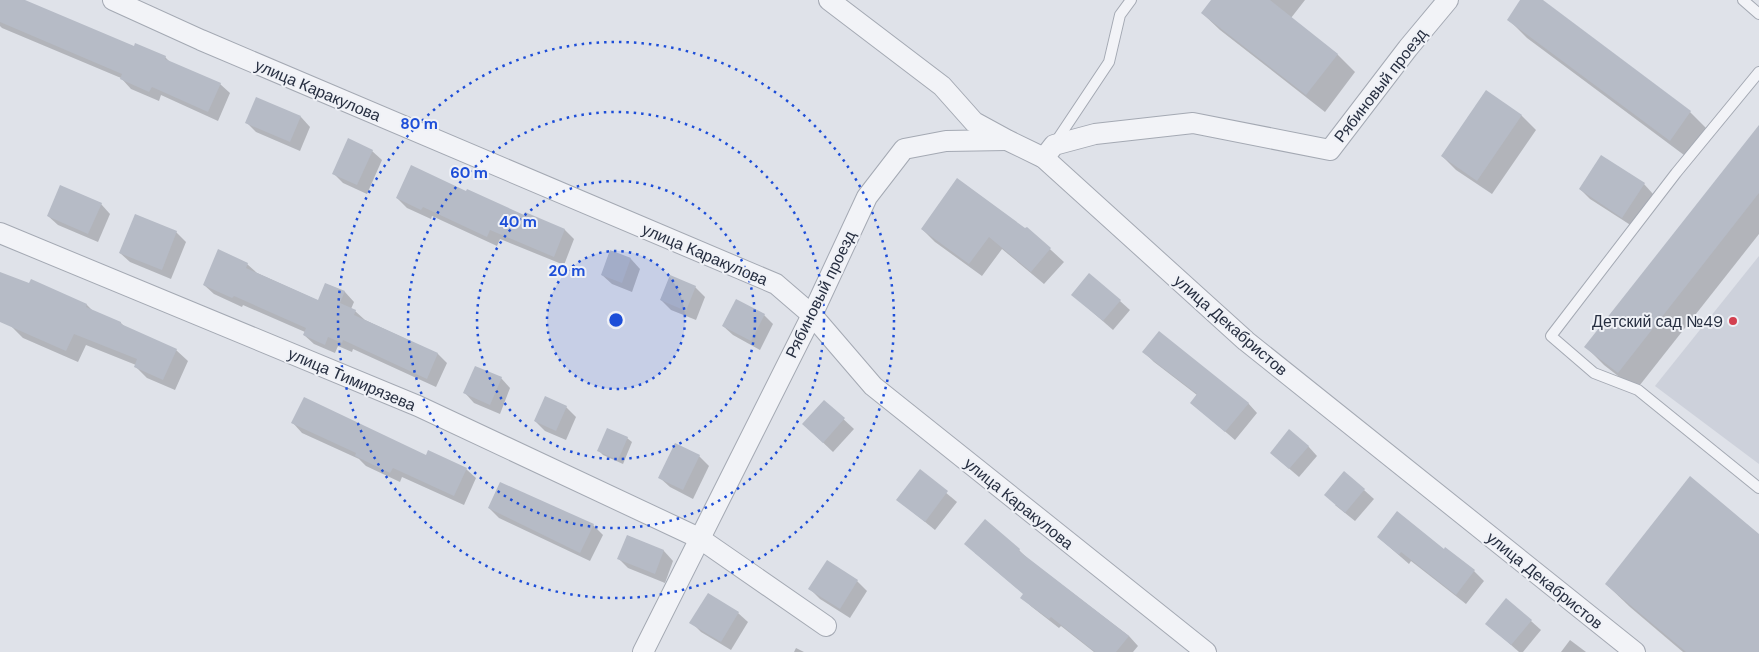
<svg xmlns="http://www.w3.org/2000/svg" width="1759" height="652" font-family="'DM Sans',sans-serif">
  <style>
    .built { fill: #cdd1db }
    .shadow { fill: #0003 }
    .building { fill: #b6bbc6 }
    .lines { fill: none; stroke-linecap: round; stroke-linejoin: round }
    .lane-casing { stroke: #a4a9b3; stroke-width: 12 }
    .street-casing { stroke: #a4a9b3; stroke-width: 22 }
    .lane { stroke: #f2f3f7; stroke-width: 10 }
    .street { stroke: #f2f3f7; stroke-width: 20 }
    .ring { fill: none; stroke: #1d4ed8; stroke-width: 2.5; stroke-dasharray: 2.5 5 }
    .poi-dot { fill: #d33f4f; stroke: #eff1f6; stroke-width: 2 }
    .labels { text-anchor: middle; stroke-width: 4; stroke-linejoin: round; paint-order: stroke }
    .street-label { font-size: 16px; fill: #272f41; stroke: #eff1f6 }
    .poi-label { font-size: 16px; fill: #272f41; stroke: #eff1f6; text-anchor: end }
    .centre { fill: #1d4ed8; stroke: #eff1f6; stroke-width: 2.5 }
    .ring-label { font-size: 15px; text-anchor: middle; font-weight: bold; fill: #1d4ed8; stroke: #eff1f6; stroke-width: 4; stroke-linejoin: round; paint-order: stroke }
  </style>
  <rect width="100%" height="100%" fill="#dfe2e9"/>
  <!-- built -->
  <polygon class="built" points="1759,256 1759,464 1655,386"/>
  <!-- shadow -->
  <g class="shadow">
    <polygon points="0,0 22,0 134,48 165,57 171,63 220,84 230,93 218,121 161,95 159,101 131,89 121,78 2,28 0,26"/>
    <polygon points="1212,0 1305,0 1291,18 1337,54 1355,72 1325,112 1220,30 1202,13"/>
    <polygon points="1521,0 1540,0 1690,112 1708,130 1688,158 1527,38 1509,20"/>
    <polygon points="1486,92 1522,116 1536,130 1492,194 1456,170 1442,156"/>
    <polygon points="301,117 310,127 300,151 256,132 247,123"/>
    <polygon points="1759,127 1759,234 1636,390 1604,365 1586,347"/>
    <polygon points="372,151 382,160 367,194 343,183 334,174"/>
    <polygon points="1644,184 1653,194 1632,226 1590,199 1580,189"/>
    <polygon points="466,192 524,217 525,214 565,230 574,239 564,265 500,239 497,246 432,216 431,219 407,208 397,198"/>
    <polygon points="101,204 110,214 98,242 58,225 48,216"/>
    <polygon points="1027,228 1064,262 1044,284 1002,249 982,276 935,242 922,229 1026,230"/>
    <polygon points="176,232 186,242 171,279 130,262 120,253"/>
    <polygon points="611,252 631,259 640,269 632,292 612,284 602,275"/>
    <polygon points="247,264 257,273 319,301 326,284 345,292 354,302 351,309 355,311 365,320 438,354 447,363 436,387 353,349 352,352 338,346 335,353 314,344 304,335 305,332 243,305 242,307 214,294 204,285"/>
    <polygon points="0,273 87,305 94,312 121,323 126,328 176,350 188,361 175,390 147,378 136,367 136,365 86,345 78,362 23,338 11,326 0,306"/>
    <polygon points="695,287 705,297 696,320 671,310 661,300"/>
    <polygon points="1073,295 1120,301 1130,310 1113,330"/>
    <polygon points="764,315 773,324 760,350 733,335 723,326"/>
    <polygon points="1144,352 1248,403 1257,413 1235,440 1192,403 1197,395 1154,362"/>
    <polygon points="501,378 510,388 500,414 474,403 465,393"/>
    <polygon points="824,401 854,429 833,452 814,434"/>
    <polygon points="566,407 576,417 566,440 545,431 535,421"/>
    <polygon points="293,423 427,456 466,469 476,478 464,505 402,477 400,482 366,466 359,459 302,433"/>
    <polygon points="627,438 632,442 623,464 603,455 599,451"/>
    <polygon points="1308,446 1317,456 1299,477 1271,453"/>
    <polygon points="699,456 709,466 693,499 670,487 660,478"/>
    <polygon points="920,471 957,502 935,530 898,500"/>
    <polygon points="1364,490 1374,499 1355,521 1335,505"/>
    <polygon points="489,508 593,525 603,535 590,561 499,518"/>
    <polygon points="628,536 664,551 673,561 665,583 628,568 619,559"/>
    <polygon points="1759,536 1759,652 1683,652 1630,607 1606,584"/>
    <polygon points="1378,537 1445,550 1446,549 1474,571 1484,581 1466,604 1411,561 1409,564"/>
    <polygon points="1019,550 1028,559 1129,636 1138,646 1133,652 1094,652 1061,626 1059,628 1032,607 1022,598 1024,594 975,553"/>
    <polygon points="857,581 867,591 850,618 820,599 810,589"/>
    <polygon points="738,613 748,622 731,650 701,632 691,622"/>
    <polygon points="1531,621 1541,630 1523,652 1519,652 1486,623"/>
    <polygon points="1570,640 1586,652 1561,652"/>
    <polygon points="796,648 804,652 794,652"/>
  </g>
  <!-- building -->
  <g class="building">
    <polygon points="0,0 25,0 134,46 135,43 166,56 165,59 221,83 208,112 152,87 149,92 120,79 122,74 0,22"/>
    <polygon points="1211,0 1270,0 1338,54 1306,95 1201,13"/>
    <polygon points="1520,0 1543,0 1691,111 1670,141 1507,20"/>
    <polygon points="1486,90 1522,115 1477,181 1441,156"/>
    <polygon points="256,97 301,116 290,142 245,123"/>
    <polygon points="1759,125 1759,193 1618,373 1584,347"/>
    <polygon points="348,138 373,150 357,185 332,174"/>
    <polygon points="1601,155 1645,183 1622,218 1579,189"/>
    <polygon points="411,165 466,191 467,189 524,215 525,212 565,229 554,257 490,230 487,237 423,207 421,210 396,198"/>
    <polygon points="957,178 1025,228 1027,227 1051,248 1031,272 989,237 969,264 921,229"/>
    <polygon points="60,185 102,203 88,234 47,216"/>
    <polygon points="135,214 177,231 162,270 119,253"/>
    <polygon points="218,249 248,263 246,268 318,300 325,283 345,291 340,303 356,310 354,315 438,353 427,379 343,340 342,343 328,337 325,345 303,335 306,328 234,296 232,298 203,285"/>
    <polygon points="610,250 631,258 622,283 601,275"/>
    <polygon points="0,272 29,283 31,279 87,304 86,307 121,322 121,324 177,349 163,380 134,367 137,359 74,334 66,351 0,322"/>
    <polygon points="1089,273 1121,300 1103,321 1071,295"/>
    <polygon points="670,275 696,286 686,311 660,300"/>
    <polygon points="736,299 765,314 751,341 722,326"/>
    <polygon points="1159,331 1249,403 1225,432 1190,403 1197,394 1142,352"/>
    <polygon points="475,366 502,377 490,405 463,393"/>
    <polygon points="545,396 567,406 556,431 534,421"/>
    <polygon points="304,397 426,455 428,450 467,468 454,496 393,468 390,473 355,456 356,453 291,423"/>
    <polygon points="824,400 845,418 823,443 802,424"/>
    <polygon points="607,428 628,437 618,460 597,451"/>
    <polygon points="1289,429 1309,446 1289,469 1270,453"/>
    <polygon points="675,443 700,455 683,490 658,478"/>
    <polygon points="920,469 948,491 925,522 896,500"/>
    <polygon points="1344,471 1365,489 1345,513 1324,495"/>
    <polygon points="1690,476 1759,534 1759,652 1686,652 1605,584"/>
    <polygon points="500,482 594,524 580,553 488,508"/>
    <polygon points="1397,511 1444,549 1445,547 1475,570 1456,595 1401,552 1399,555 1377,537"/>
    <polygon points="985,519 1020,549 1019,551 1129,636 1116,652 1095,652 1051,617 1049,619 1020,598 1023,594 964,544"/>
    <polygon points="627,535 664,550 655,574 617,559"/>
    <polygon points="827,560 858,580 840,609 808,589"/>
    <polygon points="708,593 739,612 721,642 689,623"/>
    <polygon points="1506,598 1532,620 1511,645 1485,624"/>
  </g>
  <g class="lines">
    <!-- lane casing -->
    <g class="lane-casing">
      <g id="lane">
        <polyline points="1743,0 1759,14"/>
        <polyline points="1759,72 1676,173 1551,336 1594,373 1638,390 1759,488"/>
        <polyline points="1055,143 1109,62 1120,15 1131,0"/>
      </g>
    </g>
    <!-- street casing -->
    <g class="street-casing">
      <g id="street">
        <polyline points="113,0 201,40 776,284 812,315 873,386 1206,652"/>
        <polyline points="829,0 942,86 974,122 1007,140 1044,158 1246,341 1635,652"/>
        <polyline points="1044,158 1054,145 1095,134 1193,123 1330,150 1408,48 1448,0"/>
        <polyline points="0,233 418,406 699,538 826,626"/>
        <polyline points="643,652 812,315 867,197 904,149 946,141 1006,140"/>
      </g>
    </g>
    <!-- lane -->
    <use href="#lane" class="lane"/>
    <!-- street -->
    <use href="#street" class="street"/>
  </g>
  <!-- distance rings -->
  <circle cx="616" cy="320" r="69" fill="#1d4ed8" fill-opacity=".12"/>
  <g class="ring">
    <circle cx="616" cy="320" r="69"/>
    <circle cx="616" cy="320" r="139"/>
    <circle cx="616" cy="320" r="208"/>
    <circle cx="616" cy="320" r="278"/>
  </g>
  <!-- markers -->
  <circle class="poi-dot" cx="1733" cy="321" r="5"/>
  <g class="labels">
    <!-- street labels -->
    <g class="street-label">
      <text transform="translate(1380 85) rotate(-52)" y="6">Рябиновый проезд</text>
      <text transform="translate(318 90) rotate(23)" y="6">улица Каракулова</text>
      <text transform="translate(705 254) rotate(23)" y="6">улица Каракулова</text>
      <text transform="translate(820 294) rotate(-64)" y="6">Рябиновый проезд</text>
      <text transform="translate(1231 325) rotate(41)" y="6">улица Декабристов</text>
      <text transform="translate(352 379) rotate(23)" y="6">улица Тимирязева</text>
      <text transform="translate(1019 503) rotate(39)" y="6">улица Каракулова</text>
      <text transform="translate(1545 580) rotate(39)" y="6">улица Декабристов</text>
    </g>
    <!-- poi labels -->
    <g class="poi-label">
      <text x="1723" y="327">Детский сад №49</text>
    </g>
  </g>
  <circle cx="616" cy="320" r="8" class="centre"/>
  <g class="ring-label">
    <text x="419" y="129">80 m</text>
    <text x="469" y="178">60 m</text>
    <text x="518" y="227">40 m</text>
    <text x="567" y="276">20 m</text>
  </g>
</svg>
